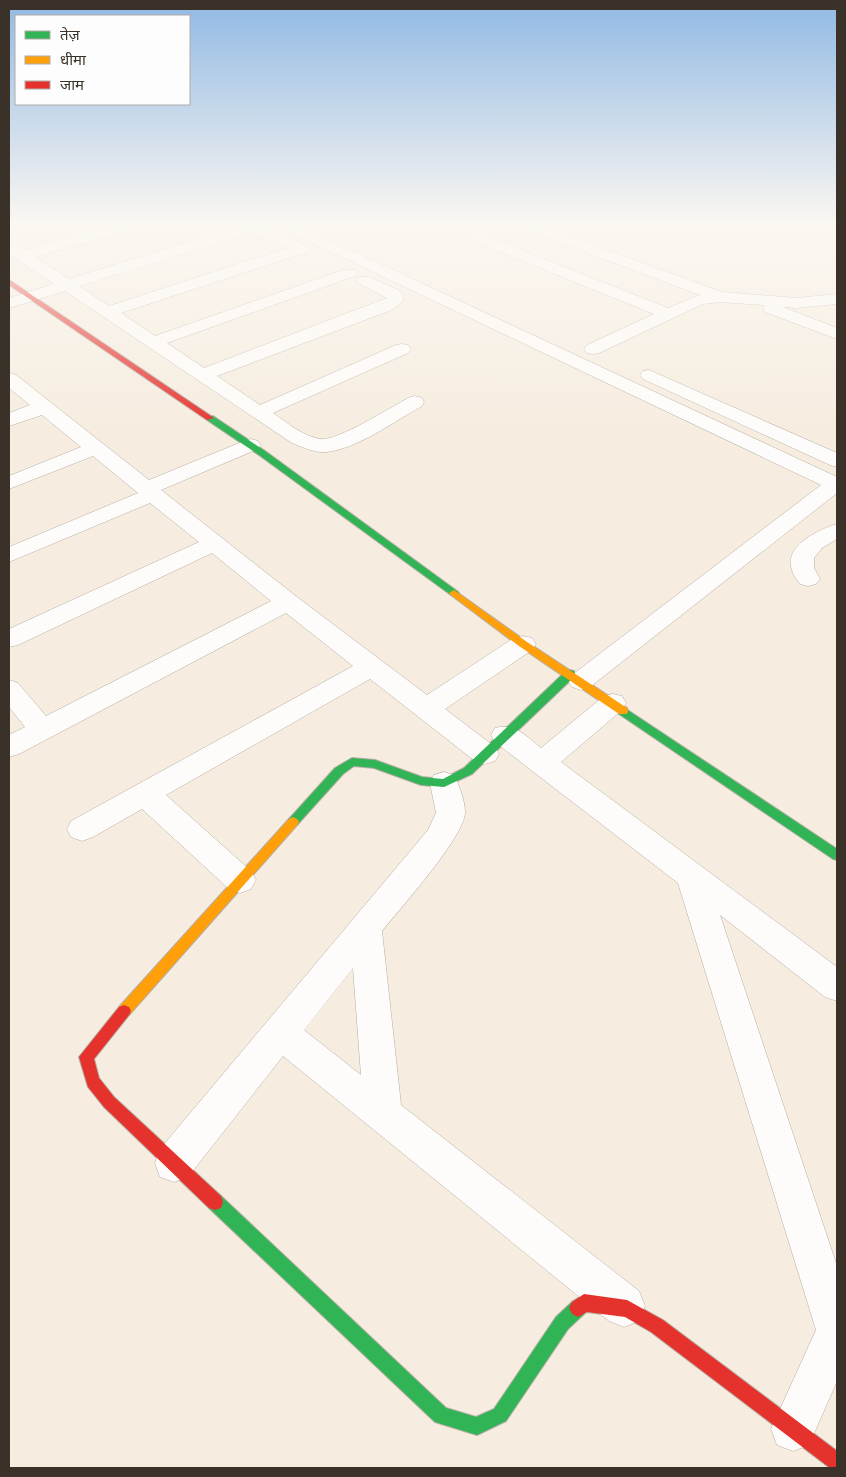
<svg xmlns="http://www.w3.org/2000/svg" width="846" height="1477" font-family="'Public Sans','Noto Sans Devanagari',sans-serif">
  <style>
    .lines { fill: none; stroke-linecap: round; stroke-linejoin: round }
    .street-casing { stroke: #b6aea4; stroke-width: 1 }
    .fast-casing { stroke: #b6aea4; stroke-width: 2 }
    .slow-casing { stroke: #b6aea4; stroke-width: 2 }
    .jam-casing { stroke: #b6aea4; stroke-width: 2 }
    .street { fill: #fefcfa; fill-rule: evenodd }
    .fast { fill: #30b455; fill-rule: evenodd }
    .slow { fill: #ff9f0a; fill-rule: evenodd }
    .jam { fill: #e5322d; fill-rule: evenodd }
  </style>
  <rect width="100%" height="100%" fill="#f6ede0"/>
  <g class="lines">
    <!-- street casing -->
    <g class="street-casing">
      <g id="street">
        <path d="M116,225H137L135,228L35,257L69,279L243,225H268L267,227L308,247L311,250L308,253L301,254L121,313L155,336L343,270H355L357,273L355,276L167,343L204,368L387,298L358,283L356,280L358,277H370L400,291L404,300L394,309L217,376L260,405L396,345L402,344L408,345L411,349L408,353L273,413C287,423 303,436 320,439C336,442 392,407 408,398L415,396L422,398L424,402L422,406C395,421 357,449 326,452C315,453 302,447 292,443L65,291L9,308V298L54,284L9,254V243L25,250ZM253,232L288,248L109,306L79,286Z"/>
        <polygon points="279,225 297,225 837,477 837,493 590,687 581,690 572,687 568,681 572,675 821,485 281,228"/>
        <polygon points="471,225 490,225 488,228 484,230 486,236 668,308 700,295 521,228 519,225 538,225 722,292 796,298 837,294 837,304 796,308 783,307 837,328 837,339 765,312 763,308 764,305 720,302 703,304 599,353 593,354 587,353 584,349 587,345 654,314 476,242 469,233"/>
        <polygon points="649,370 837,453 837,467 830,465 643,379 640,375 643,371"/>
        <polygon points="9,373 16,375 149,480 244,441 251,439 258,441 261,445 258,449 161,490 297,597 427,695 514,638 523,636 532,638 536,644 532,650 445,709 495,747 499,754 495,761 485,764 475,761 370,679 166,795 251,871 256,880 251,889 240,893 229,889 142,809 93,837 82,841 71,837 67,829 71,821 353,666 286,613 19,754 9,757 9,735 25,727 9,707 9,680 18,683 46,716 271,601 212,553 18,645 9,647 9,629 199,542 150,503 9,562 9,547 138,493 93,456 9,489 9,476 81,447 42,415 9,426 9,413 30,405 9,388"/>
        <path d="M837,524V539L822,548L814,558V568L820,579L816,584L808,586L800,584C796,579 792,573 791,566C787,544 820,529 837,524Z"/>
        <path d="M613,694L622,696L626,703L622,710L561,762L837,967V1001L825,997L720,915L837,1266V1381L809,1445L793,1451L777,1445L771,1429L816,1330L678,883L531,770L495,742L491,735L495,728C514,722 527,737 541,748L604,696Z"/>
        <path d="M444,772L454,775C459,785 465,801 465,812C466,835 399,910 382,931L401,1105L639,1291L645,1306L639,1321L624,1327L609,1321L283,1056L188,1177L174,1182L160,1177L155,1163L160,1149L428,830L436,813L430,783L434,775ZM353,968L361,1075L304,1030Z"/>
      </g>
    </g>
    <!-- fast casing -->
    <g class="fast-casing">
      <g id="fast">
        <polygon points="207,416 213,416 265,451 457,591 459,593 457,595 451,595 259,455 207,420"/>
        <polygon points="570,670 574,671 575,674 574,677 472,774 444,787 421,785 374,768 354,766 343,774 297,825 289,825 287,822 289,819 335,768 352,758 375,760 422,777 443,779 464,768 566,671"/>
        <polygon points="623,707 837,849 837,860 833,859 619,714 618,711"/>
        <polygon points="215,1194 221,1196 446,1408 476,1417 494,1409 556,1317 572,1302 578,1299 584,1302 587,1308 584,1314 568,1329 506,1421 477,1435 435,1422 209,1208 207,1202 209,1196"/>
      </g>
    </g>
    <!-- slow casing -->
    <g class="slow-casing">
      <g id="slow">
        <polygon points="454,590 527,642 627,708 628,711 627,714 619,714 519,646 451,595 449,593"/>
        <polygon points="293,817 297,819 299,822 297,825 129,1015 124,1017 119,1015 117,1011 119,1007 289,819"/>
      </g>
    </g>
    <!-- jam casing -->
    <g class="jam-casing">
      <g id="jam">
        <polygon points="9,280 11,281 214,418 207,420 9,285"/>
        <polygon points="124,1005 129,1007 131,1011 129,1015 94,1059 99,1078 114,1097 221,1196 223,1202 221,1208 215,1210 209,1208 104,1107 88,1087 79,1057 119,1007"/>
        <polygon points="584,1294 627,1300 663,1320 837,1451 837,1468 830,1468 651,1332 625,1317 587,1312 578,1317 572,1314 569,1308 572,1302"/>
      </g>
    </g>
    <!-- street -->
    <use href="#street" class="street"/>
    <!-- fast -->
    <use href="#fast" class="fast"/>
    <!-- slow -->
    <use href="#slow" class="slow"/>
    <!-- jam -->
    <use href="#jam" class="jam"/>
  </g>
  <!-- sky -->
  <linearGradient id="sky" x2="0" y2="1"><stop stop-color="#91b9e4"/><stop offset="0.52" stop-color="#fbf7f1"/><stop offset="1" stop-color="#fbf7f1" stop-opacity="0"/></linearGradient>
  <rect width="846" height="431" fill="url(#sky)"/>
  <!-- border -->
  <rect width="846" height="1477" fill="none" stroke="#3a3228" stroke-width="20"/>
  <!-- legend -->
  <rect x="15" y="15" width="175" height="90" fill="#fdfdfd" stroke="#afaca8"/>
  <rect x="25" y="31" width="25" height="8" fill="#30b455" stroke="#afaca8"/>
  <text x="60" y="40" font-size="15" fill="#3a3228">तेज़</text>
  <rect x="25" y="56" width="25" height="8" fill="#ff9f0a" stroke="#afaca8"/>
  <text x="60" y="65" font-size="15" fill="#3a3228">धीमा</text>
  <rect x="25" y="81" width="25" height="8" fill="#e5322d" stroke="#afaca8"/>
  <text x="60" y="90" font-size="15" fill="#3a3228">जाम</text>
</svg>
